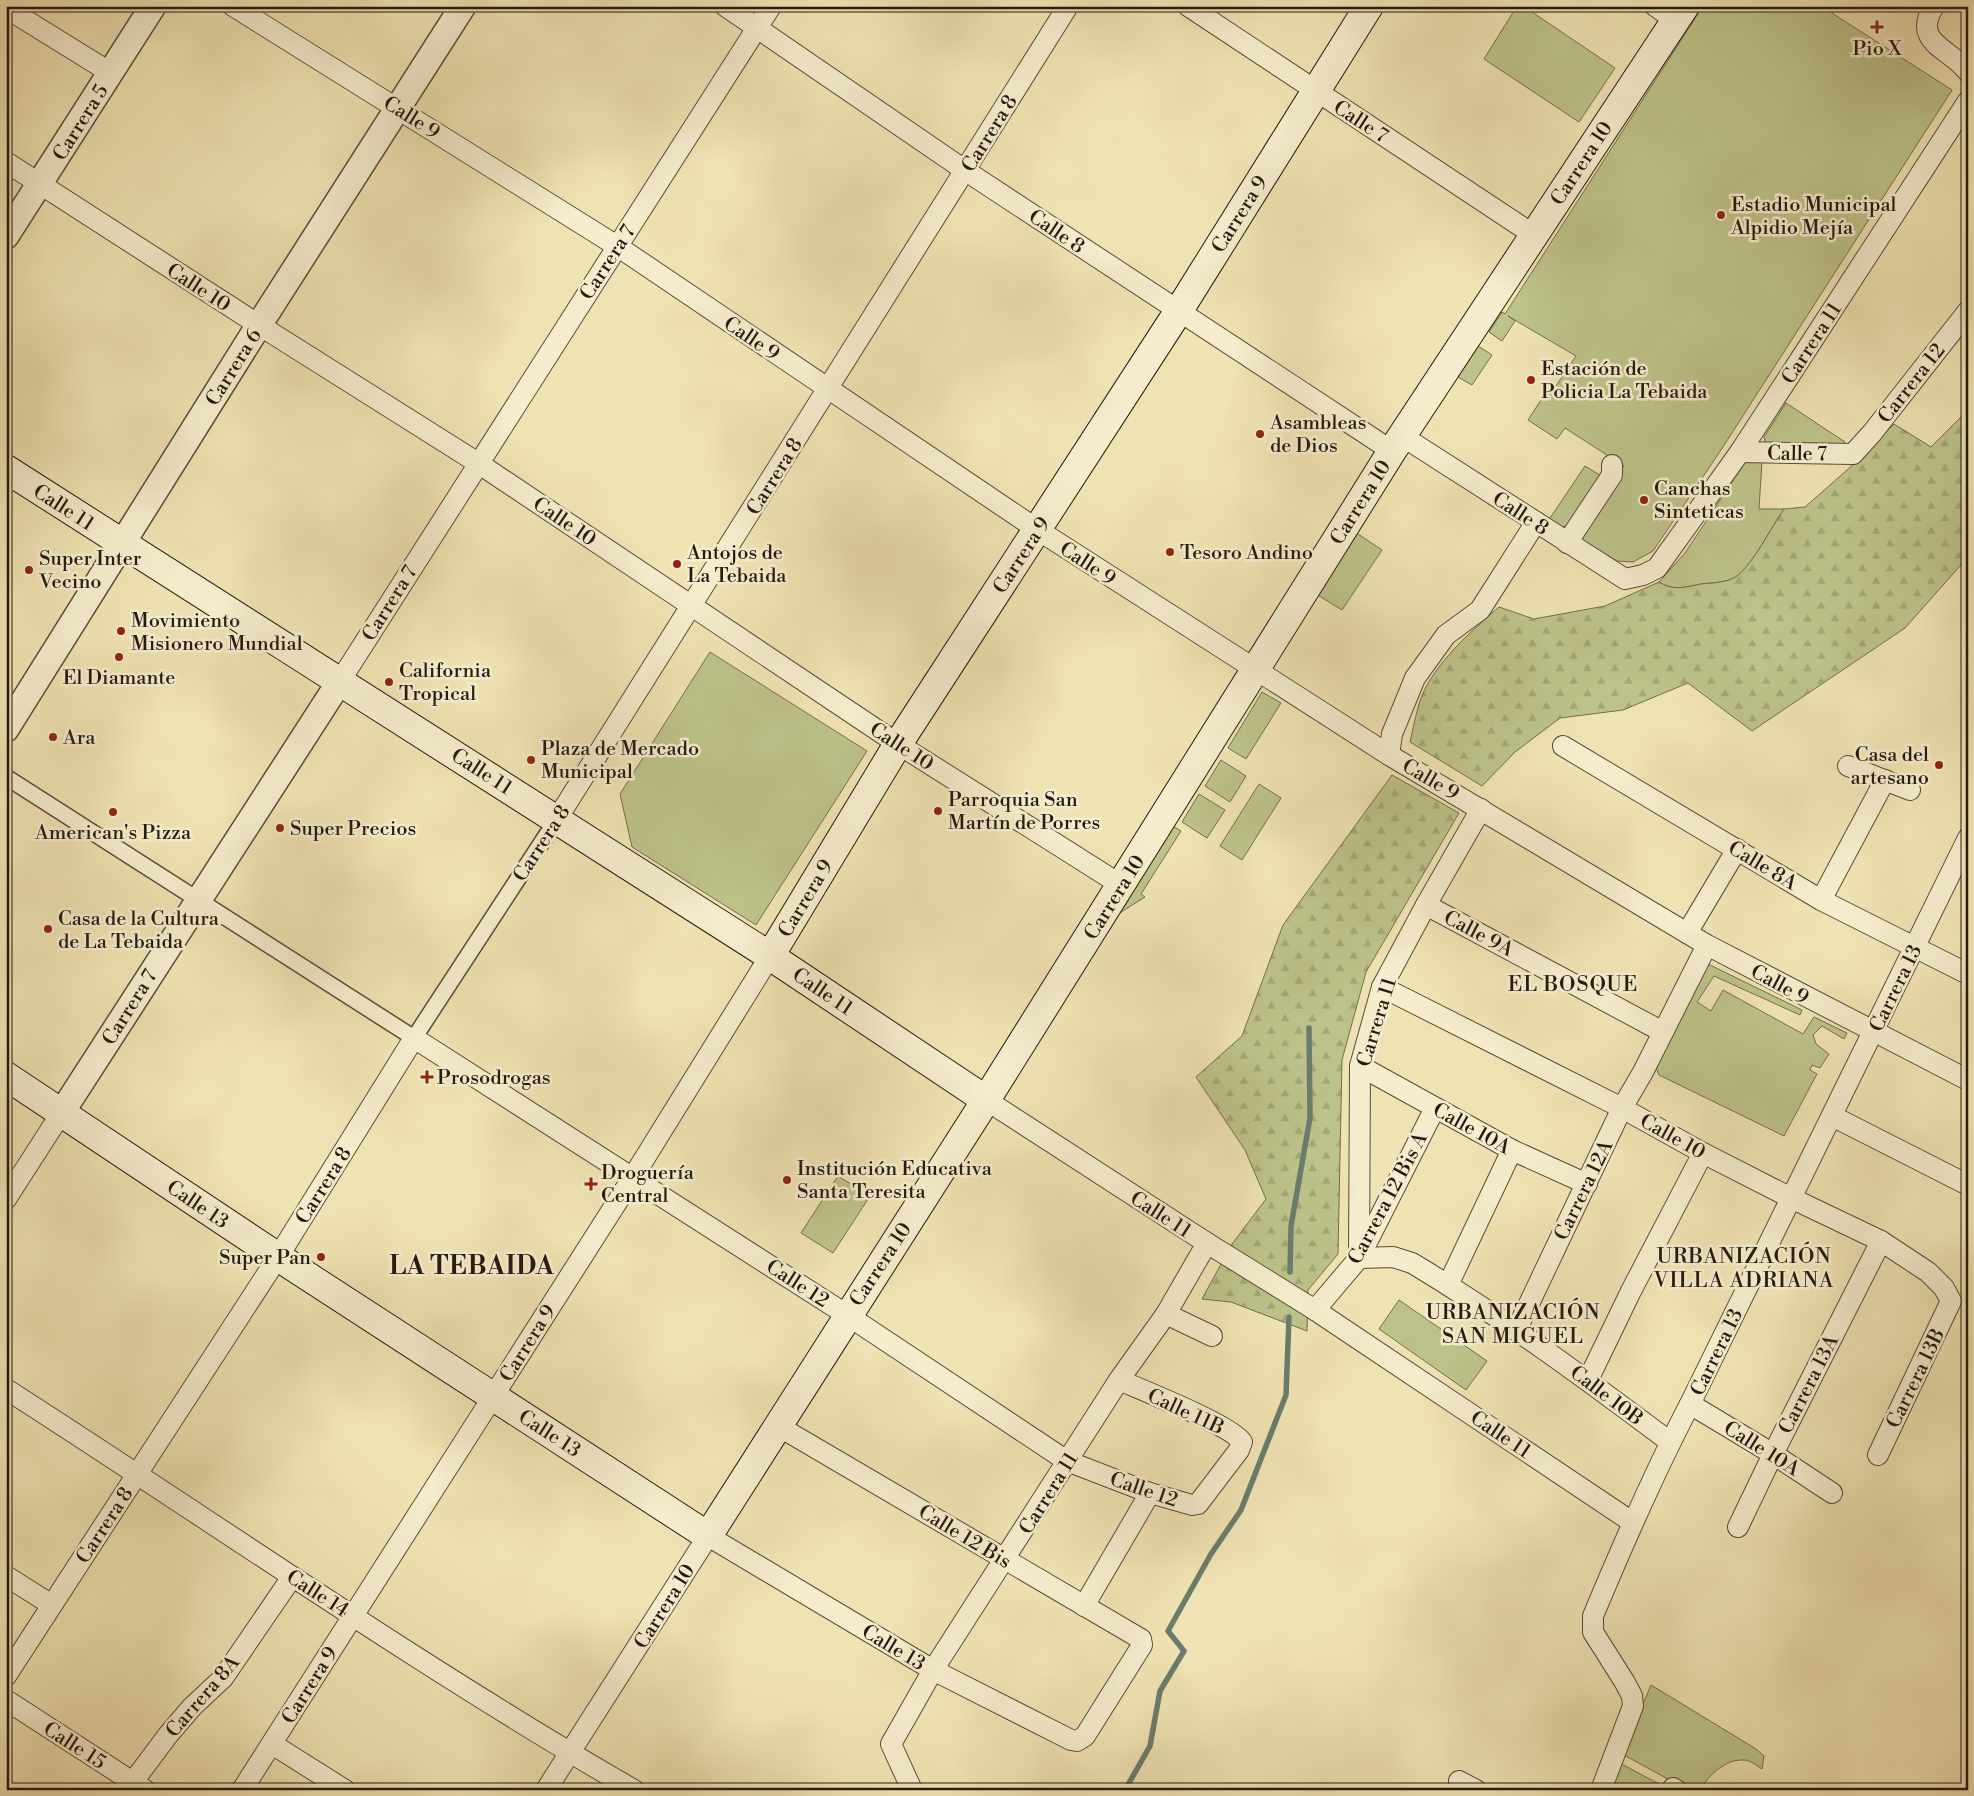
<svg xmlns="http://www.w3.org/2000/svg" width="1974" height="1796" font-family="'Libre Bodoni',serif">
  <style>
    .green { fill: #bdc38a; stroke: #706e4c }
    .forest { fill: url(#forest-firs); stroke: #706e4c }
    .lines { fill: none; stroke-linecap: round; stroke-linejoin: round }
    .stream { stroke: #6a7c6d; stroke-width: 5.5 }
    .pedestrian-casing { stroke: #564c38; stroke-width: 18 }
    .minor-casing { stroke: #564c38; stroke-width: 22 }
    .tertiary-casing { stroke: #564c38; stroke-width: 28 }
    .secondary-casing { stroke: #231a0f; stroke-width: 30 }
    .pedestrian { stroke: #f5edce; stroke-width: 15 }
    .minor { stroke: #f5edce; stroke-width: 20 }
    .tertiary { stroke: #f5edce; stroke-width: 25 }
    .secondary { stroke: #f5edce; stroke-width: 28 }
    .poi-dot { fill: #8f2418; stroke: #f5edce; stroke-width: 2 }
    .labels { text-anchor: middle; stroke-width: 5; stroke-linejoin: round; paint-order: stroke }
    .poi-label { font-size: 20px; fill: #231a0f; stroke: #f5edce; text-anchor: start }
    .street-label { font-size: 20px; fill: #231a0f; stroke: #f5edce }
    .neighbourhood-label { font-size: 21px; letter-spacing: 1px; fill: #231a0f; stroke: #f5edce }
    .district-label { font-size: 25px; font-weight: bold; letter-spacing: 1px; fill: #231a0f; stroke: #f5edce }
  </style>
  <defs>
    <pattern id="forest-firs" width="22" height="20" patternUnits="userSpaceOnUse" patternTransform="scale(1.25)"><rect width="22" height="20" fill="#bdc38a"/><path d="M5 1l3.5 6h-7zM16 11l3.5 6h-7z" fill="#a2a776"/></pattern>
  </defs>
  <rect width="100%" height="100%" fill="#f0e3b3"/>
  <filter id="stains"><feTurbulence type="fractalNoise" baseFrequency=".004" numOctaves="4"/><feColorMatrix values="0 0 0 0 .2 0 0 0 0 .09 0 0 0 0 .02 0 0 0 .5 -.17"/></filter>
  <radialGradient id="worn" r=".72"><stop offset=".6" stop-color="#630" stop-opacity="0"/><stop offset="1" stop-color="#630" stop-opacity=".3"/></radialGradient>
  <!-- green -->
  <g class="green">
    <polygon points="1517,6 1523,6 1615,68 1579,122 1484,59"/>
    <polygon points="1703,6 1821,6 1952,90 1721,450 1653,551 1633,562 1617,561 1577,537 1624,466 1565,428 1557,439 1528,420 1550,386 1554,389 1576,356 1508,316 1515,321 1502,341 1489,332 1502,312 1505,314"/>
    <polygon points="1478,346 1492,355 1472,385 1458,377"/>
    <polygon points="1786,403 1845,442 1844,444 1771,445 1765,442 1764,437"/>
    <path d="M1746,461H1762L1759,509H1784C1772,526 1753,564 1737,576C1727,584 1708,582 1696,585C1682,588 1671,590 1659,582L1685,553Z"/>
    <polygon points="1585,466 1603,477 1570,525 1559,528 1548,521"/>
    <polygon points="1355,532 1382,550 1342,610 1316,594"/>
    <polygon points="710,652 867,751 756,925 632,847 620,794"/>
    <polygon points="1262,692 1281,703 1246,759 1228,748"/>
    <polygon points="1221,760 1246,776 1230,802 1205,786"/>
    <polygon points="1259,784 1281,798 1242,860 1220,846"/>
    <polygon points="1199,794 1225,810 1207,838 1182,822"/>
    <polygon points="1171,825 1181,831 1141,894 1145,897 1115,916"/>
    <polygon points="1708,964 1802,1010 1800,1015 1714,976 1697,1002 1711,1011 1723,990 1803,1034 1814,1017 1847,1033 1844,1039 1822,1026 1813,1035 1816,1044 1829,1054 1820,1068 1812,1065 1810,1070 1817,1074 1784,1136 1659,1075 1656,1068"/>
    <polygon points="838,1176 870,1196 833,1253 801,1233"/>
    <polygon points="1399,1300 1487,1361 1466,1390 1379,1329"/>
    <path d="M1651,1685L1756,1749L1764,1756L1762,1769C1757,1766 1750,1760 1744,1760C1725,1759 1709,1775 1700,1790H1688L1622,1754Z"/>
    <polygon points="1618,1762 1670,1790 1607,1790"/>
  </g>
  <!-- forest -->
  <g class="forest">
    <path d="M1968,410V557L1905,628L1752,731L1688,683L1623,710L1560,718L1515,752L1482,786L1410,742C1415,721 1418,698 1430,680C1448,651 1474,629 1499,607L1534,619L1605,606L1659,582C1671,590 1682,588 1696,585C1708,582 1727,584 1737,576C1753,564 1772,526 1784,509L1805,507L1855,463L1894,424L1931,447Z"/>
    <polygon points="1392,775 1459,813 1366,972 1342,1060 1338,1254 1308,1290 1307,1331 1231,1302 1202,1299 1232,1244 1266,1199 1245,1150 1196,1077 1242,1036 1283,925"/>
  </g>
  <g class="lines">
    <!-- stream -->
    <g class="stream">
      <polyline points="1290,1272 1291,1226 1310,1118 1309,1028"/>
      <polyline points="1125,1790 1150,1746 1160,1691 1184,1651 1168,1631 1211,1554 1241,1510 1286,1395 1289,1317"/>
    </g>
    <!-- pedestrian casing -->
    <g class="pedestrian-casing">
      <polyline id="pedestrian" points="6,777 414,1038 557,819"/>
    </g>
    <!-- minor casing -->
    <g class="minor-casing">
      <g id="minor">
        <polyline points="233,6 617,246 1038,530 1389,755 1707,945 1968,1080"/>
        <polyline points="725,6 966,171 1392,451"/>
        <polyline points="1188,6 1534,235"/>
        <polyline points="1655,6 1675,20"/>
        <path d="M1934,6C1911,43 1950,48 1968,72"/>
        <polyline points="6,8 111,73"/>
        <polyline points="6,162 259,325 478,463 898,744 1121,885"/>
        <polyline points="1402,436 1625,579 1643,575 1657,568 1740,452 1968,101"/>
        <polyline points="1740,452 1853,454 1872,433 1968,311"/>
        <polyline points="1567,543 1612,475 1612,465"/>
        <polyline points="340,681 771,6"/>
        <polyline points="1563,746 1821,900 1968,974"/>
        <polyline points="1389,755 1392,734 1415,678 1446,635 1480,610 1536,522"/>
        <polyline points="1848,766 1910,790"/>
        <path d="M1481,809L1426,905L1382,987L1360,1066L1359,1258L1393,1257L1412,1263C1502,1317 1586,1379 1670,1442"/>
        <polyline points="557,819 1068,6"/>
        <polyline points="1821,900 1885,780"/>
        <polyline points="1426,905 1663,1032"/>
        <polyline points="1687,933 1737,849"/>
        <polyline points="1382,987 1622,1108 1703,1153 1791,1198 1881,1241 1928,1272 1944,1288 1951,1301 1878,1455"/>
        <polyline points="1360,1066 1512,1150 1587,1184"/>
        <polyline points="986,1100 1207,1243 1315,1310 1632,1522"/>
        <polyline points="1832,1116 1968,1185"/>
        <polyline points="6,1199 62,1112"/>
        <polyline points="1448,1285 1512,1150"/>
        <polyline points="1315,1310 1359,1258 1435,1108"/>
        <polyline points="1166,1314 1212,1336"/>
        <polyline points="1517,1329 1622,1108 1643,1072 1707,945"/>
        <polyline points="1588,1380 1631,1291 1703,1153"/>
        <path d="M6,1389C215,1523 419,1666 634,1790"/>
        <polyline points="1690,1404 1773,1454 1832,1493"/>
        <polyline points="1738,1527 1773,1454 1881,1241"/>
        <polyline points="6,1576 52,1605"/>
        <polyline points="1084,1606 1150,1493"/>
        <path d="M6,1676L278,1257L414,1038L847,1315L1067,1461L1150,1493L1192,1505L1198,1504L1239,1450L1242,1442C1231,1425 1142,1390 1119,1380"/>
        <polyline points="6,1700 145,1790"/>
        <polyline points="272,1744 345,1790"/>
        <polyline points="1459,1781 1476,1790"/>
        <polyline points="1673,1788 1676,1790"/>
        <polyline points="127,1790 168,1735 192,1707 223,1678 292,1577"/>
        <polyline points="242,1790 633,1177 770,956"/>
        <polyline points="546,1790 708,1536 933,1670 1071,1740 1077,1741 1085,1736 1139,1650 1142,1645 1141,1639 778,1426"/>
        <polyline points="912,1790 891,1744 933,1670 1119,1380 1166,1314 1207,1243"/>
        <path d="M1601,1790L1633,1706L1632,1696L1624,1681L1593,1632V1616C1623,1544 1654,1473 1690,1404L1968,838"/>
      </g>
    </g>
    <!-- tertiary casing -->
    <g class="tertiary-casing">
      <g id="tertiary">
        <polyline points="6,236 153,6"/>
        <polyline points="6,729 259,325 463,6"/>
        <polyline points="62,1112 340,681"/>
      </g>
    </g>
    <!-- secondary casing -->
    <g class="secondary-casing">
      <g id="secondary">
        <polyline points="6,469 770,956 986,1100"/>
        <polyline points="770,956 898,744 1178,312 1369,6"/>
        <polyline points="6,1076 278,1257 708,1536 986,1100 1392,451 1685,6"/>
      </g>
    </g>
    <!-- pedestrian -->
    <use href="#pedestrian" class="pedestrian"/>
    <!-- minor -->
    <use href="#minor" class="minor"/>
    <!-- tertiary -->
    <use href="#tertiary" class="tertiary"/>
    <!-- secondary -->
    <use href="#secondary" class="secondary"/>
  </g>
  <!-- markers -->
  <g class="poi-dot">
    <path d="M1874.5 19.5h5v5h5v5h-5v5h-5v-5h-5v-5h5z"/>
    <circle cx="1721" cy="215" r="5"/>
    <circle cx="1531" cy="380" r="5"/>
    <circle cx="1260" cy="434" r="5"/>
    <circle cx="1644" cy="500" r="5"/>
    <circle cx="1170" cy="552" r="5"/>
    <circle cx="677" cy="564" r="5"/>
    <circle cx="29" cy="570" r="5"/>
    <circle cx="121" cy="631" r="5"/>
    <circle cx="119" cy="657" r="5"/>
    <circle cx="389" cy="682" r="5"/>
    <circle cx="53" cy="737" r="5"/>
    <circle cx="531" cy="760" r="5"/>
    <circle cx="1939" cy="765" r="5"/>
    <circle cx="938" cy="811" r="5"/>
    <circle cx="113" cy="812" r="5"/>
    <circle cx="280" cy="828" r="5"/>
    <circle cx="48" cy="929" r="5"/>
    <path d="M424.5 1069.5h5v5h5v5h-5v5h-5v-5h-5v-5h5z"/>
    <circle cx="787" cy="1180" r="5"/>
    <path d="M588.5 1176.5h5v5h5v5h-5v5h-5v-5h-5v-5h5z"/>
    <circle cx="321" cy="1257" r="5"/>
  </g>
  <g class="labels">
    <!-- poi labels -->
    <g class="poi-label">
      <text x="1877" y="55" text-anchor="middle">Pio X</text>
      <text x="1731" y="211">Estadio Municipal<tspan x="1731" dy="23">Alpidio Mejía</tspan></text>
      <text x="1541" y="375">Estación de<tspan x="1541" dy="23">Policia La Tebaida</tspan></text>
      <text x="1270" y="429">Asambleas<tspan x="1270" dy="23">de Dios</tspan></text>
      <text x="1654" y="495">Canchas<tspan x="1654" dy="23">Sinteticas</tspan></text>
      <text x="687" y="559">Antojos de<tspan x="687" dy="23">La Tebaida</tspan></text>
      <text x="1180" y="559">Tesoro Andino</text>
      <text x="39" y="565">Super Inter<tspan x="39" dy="23">Vecino</tspan></text>
      <text x="131" y="627">Movimiento<tspan x="131" dy="23">Misionero Mundial</tspan></text>
      <text x="399" y="677">California<tspan x="399" dy="23">Tropical</tspan></text>
      <text x="119" y="684" text-anchor="middle">El Diamante</text>
      <text x="63" y="744">Ara</text>
      <text x="541" y="755">Plaza de Mercado<tspan x="541" dy="23">Municipal</tspan></text>
      <text x="1929" y="761" text-anchor="end">Casa del<tspan x="1929" dy="23">artesano</tspan></text>
      <text x="948" y="806">Parroquia San<tspan x="948" dy="23">Martín de Porres</tspan></text>
      <text x="290" y="835">Super Precios</text>
      <text x="113" y="839" text-anchor="middle">American's Pizza</text>
      <text x="58" y="925">Casa de la Cultura<tspan x="58" dy="23">de La Tebaida</tspan></text>
      <text x="437" y="1084">Prosodrogas</text>
      <text x="797" y="1175">Institución Educativa<tspan x="797" dy="23">Santa Teresita</tspan></text>
      <text x="601" y="1179">Droguería<tspan x="601" dy="23">Central</tspan></text>
      <text x="311" y="1264" text-anchor="end">Super Pan</text>
    </g>
    <!-- street labels -->
    <g class="street-label">
      <text transform="translate(412 117) rotate(32)" y="7">Calle 9</text>
      <text transform="translate(1361 121) rotate(33)" y="7">Calle 7</text>
      <text transform="translate(80 122) rotate(-58)" y="7">Carrera 5</text>
      <text transform="translate(989 133) rotate(-58)" y="7">Carrera 8</text>
      <text transform="translate(1581 163) rotate(-57)" y="7">Carrera 10</text>
      <text transform="translate(1239 214) rotate(-58)" y="7">Carrera 9</text>
      <text transform="translate(1057 231) rotate(34)" y="7">Calle 8</text>
      <text transform="translate(607 262) rotate(-57)" y="7">Carrera 7</text>
      <text transform="translate(199 287) rotate(33)" y="7">Calle 10</text>
      <text transform="translate(752 338) rotate(34)" y="7">Calle 9</text>
      <text transform="translate(1811 343) rotate(-57)" y="7">Carrera 11</text>
      <text transform="translate(233 367) rotate(-58)" y="7">Carrera 6</text>
      <text transform="translate(1911 383) rotate(-52)" y="7">Carrera 12</text>
      <text transform="translate(1797 453) rotate(1)" y="7">Calle 7</text>
      <text transform="translate(774 476) rotate(-58)" y="7">Carrera 8</text>
      <text transform="translate(1360 502) rotate(-58)" y="7">Carrera 10</text>
      <text transform="translate(64 507) rotate(33)" y="7">Calle 11</text>
      <text transform="translate(1521 513) rotate(33)" y="7">Calle 8</text>
      <text transform="translate(565 521) rotate(34)" y="7">Calle 10</text>
      <text transform="translate(1021 555) rotate(-57)" y="7">Carrera 9</text>
      <text transform="translate(1088 563) rotate(33)" y="7">Calle 9</text>
      <text transform="translate(389 603) rotate(-58)" y="7">Carrera 7</text>
      <text transform="translate(902 746) rotate(33)" y="7">Calle 10</text>
      <text transform="translate(482 771) rotate(33)" y="7">Calle 11</text>
      <text transform="translate(1431 779) rotate(30)" y="7">Calle 9</text>
      <text transform="translate(541 843) rotate(-57)" y="7">Carrera 8</text>
      <text transform="translate(1763 865) rotate(31)" y="7">Calle 8A</text>
      <text transform="translate(1114 897) rotate(-58)" y="7">Carrera 10</text>
      <text transform="translate(805 898) rotate(-59)" y="7">Carrera 9</text>
      <text transform="translate(1479 933) rotate(28)" y="7">Calle 9A</text>
      <text transform="translate(1780 984) rotate(28)" y="7">Calle 9</text>
      <text transform="translate(1895 988) rotate(-64)" y="7">Carrera 13</text>
      <text transform="translate(823 991) rotate(34)" y="7">Calle 11</text>
      <text transform="translate(129 1007) rotate(-58)" y="7">Carrera 7</text>
      <text transform="translate(1376 1022) rotate(-73)" y="7">Carrera 11</text>
      <text transform="translate(1472 1128) rotate(29)" y="7">Calle 10A</text>
      <text transform="translate(1673 1136) rotate(29)" y="7">Calle 10</text>
      <text transform="translate(323 1185) rotate(-58)" y="7">Carrera 8</text>
      <text transform="translate(1583 1190) rotate(-64)" y="7">Carrera 12A</text>
      <text transform="translate(1387 1198) rotate(-62)" y="7">Carrera 12 Bis A</text>
      <text transform="translate(198 1204) rotate(34)" y="7">Calle 13</text>
      <text transform="translate(1161 1214) rotate(33)" y="7">Calle 11</text>
      <text transform="translate(880 1264) rotate(-57)" y="7">Carrera 10</text>
      <text transform="translate(798 1283) rotate(33)" y="7">Calle 12</text>
      <text transform="translate(527 1343) rotate(-58)" y="7">Carrera 9</text>
      <text transform="translate(1716 1352) rotate(-64)" y="7">Carrera 13</text>
      <text transform="translate(1915 1378) rotate(-64)" y="7">Carrera 13B</text>
      <text transform="translate(1808 1384) rotate(-63)" y="7">Carrera 13A</text>
      <text transform="translate(1607 1395) rotate(37)" y="7">Calle 10B</text>
      <text transform="translate(1186 1411) rotate(25)" y="7">Calle 11B</text>
      <text transform="translate(550 1433) rotate(33)" y="7">Calle 13</text>
      <text transform="translate(1501 1434) rotate(34)" y="7">Calle 11</text>
      <text transform="translate(1762 1448) rotate(32)" y="7">Calle 10A</text>
      <text transform="translate(1144 1489) rotate(19)" y="7">Calle 12</text>
      <text transform="translate(1048 1493) rotate(-58)" y="7">Carrera 11</text>
      <text transform="translate(104 1525) rotate(-57)" y="7">Carrera 8</text>
      <text transform="translate(965 1536) rotate(31)" y="7">Calle 12 Bis</text>
      <text transform="translate(318 1593) rotate(33)" y="7">Calle 14</text>
      <text transform="translate(664 1606) rotate(-58)" y="7">Carrera 10</text>
      <text transform="translate(894 1647) rotate(31)" y="7">Calle 13</text>
      <text transform="translate(309 1685) rotate(-58)" y="7">Carrera 9</text>
      <text transform="translate(202 1696) rotate(-49)" y="7">Carrera 8A</text>
      <text transform="translate(75 1745) rotate(33)" y="7">Calle 15</text>
    </g>
    <!-- neighbourhood labels -->
    <g class="neighbourhood-label">
      <text x="1573" y="991">EL BOSQUE</text>
      <text x="1744" y="1263">URBANIZACIÓN<tspan x="1744" dy="24">VILLA ADRIANA</tspan></text>
      <text x="1513" y="1319">URBANIZACIÓN<tspan x="1513" dy="24">SAN MIGUEL</tspan></text>
    </g>
    <!-- district labels -->
    <g class="district-label">
      <text x="472" y="1274">LA TEBAIDA</text>
    </g>
  </g>
  <!-- margin -->
  <rect width="1974" height="1796" fill="none" stroke="#f0e3b3" stroke-width="25"/>
  <rect x="8" y="8" width="1959" height="1781" fill="none" stroke="#231a0f" stroke-width="2.5"/>
  <rect x="12" y="12" width="1949" height="1771" fill="none" stroke="#231a0f"/>
  <rect width="100%" height="100%" filter="url(#stains)"/>
  <rect width="100%" height="100%" fill="url(#worn)"/>
</svg>
